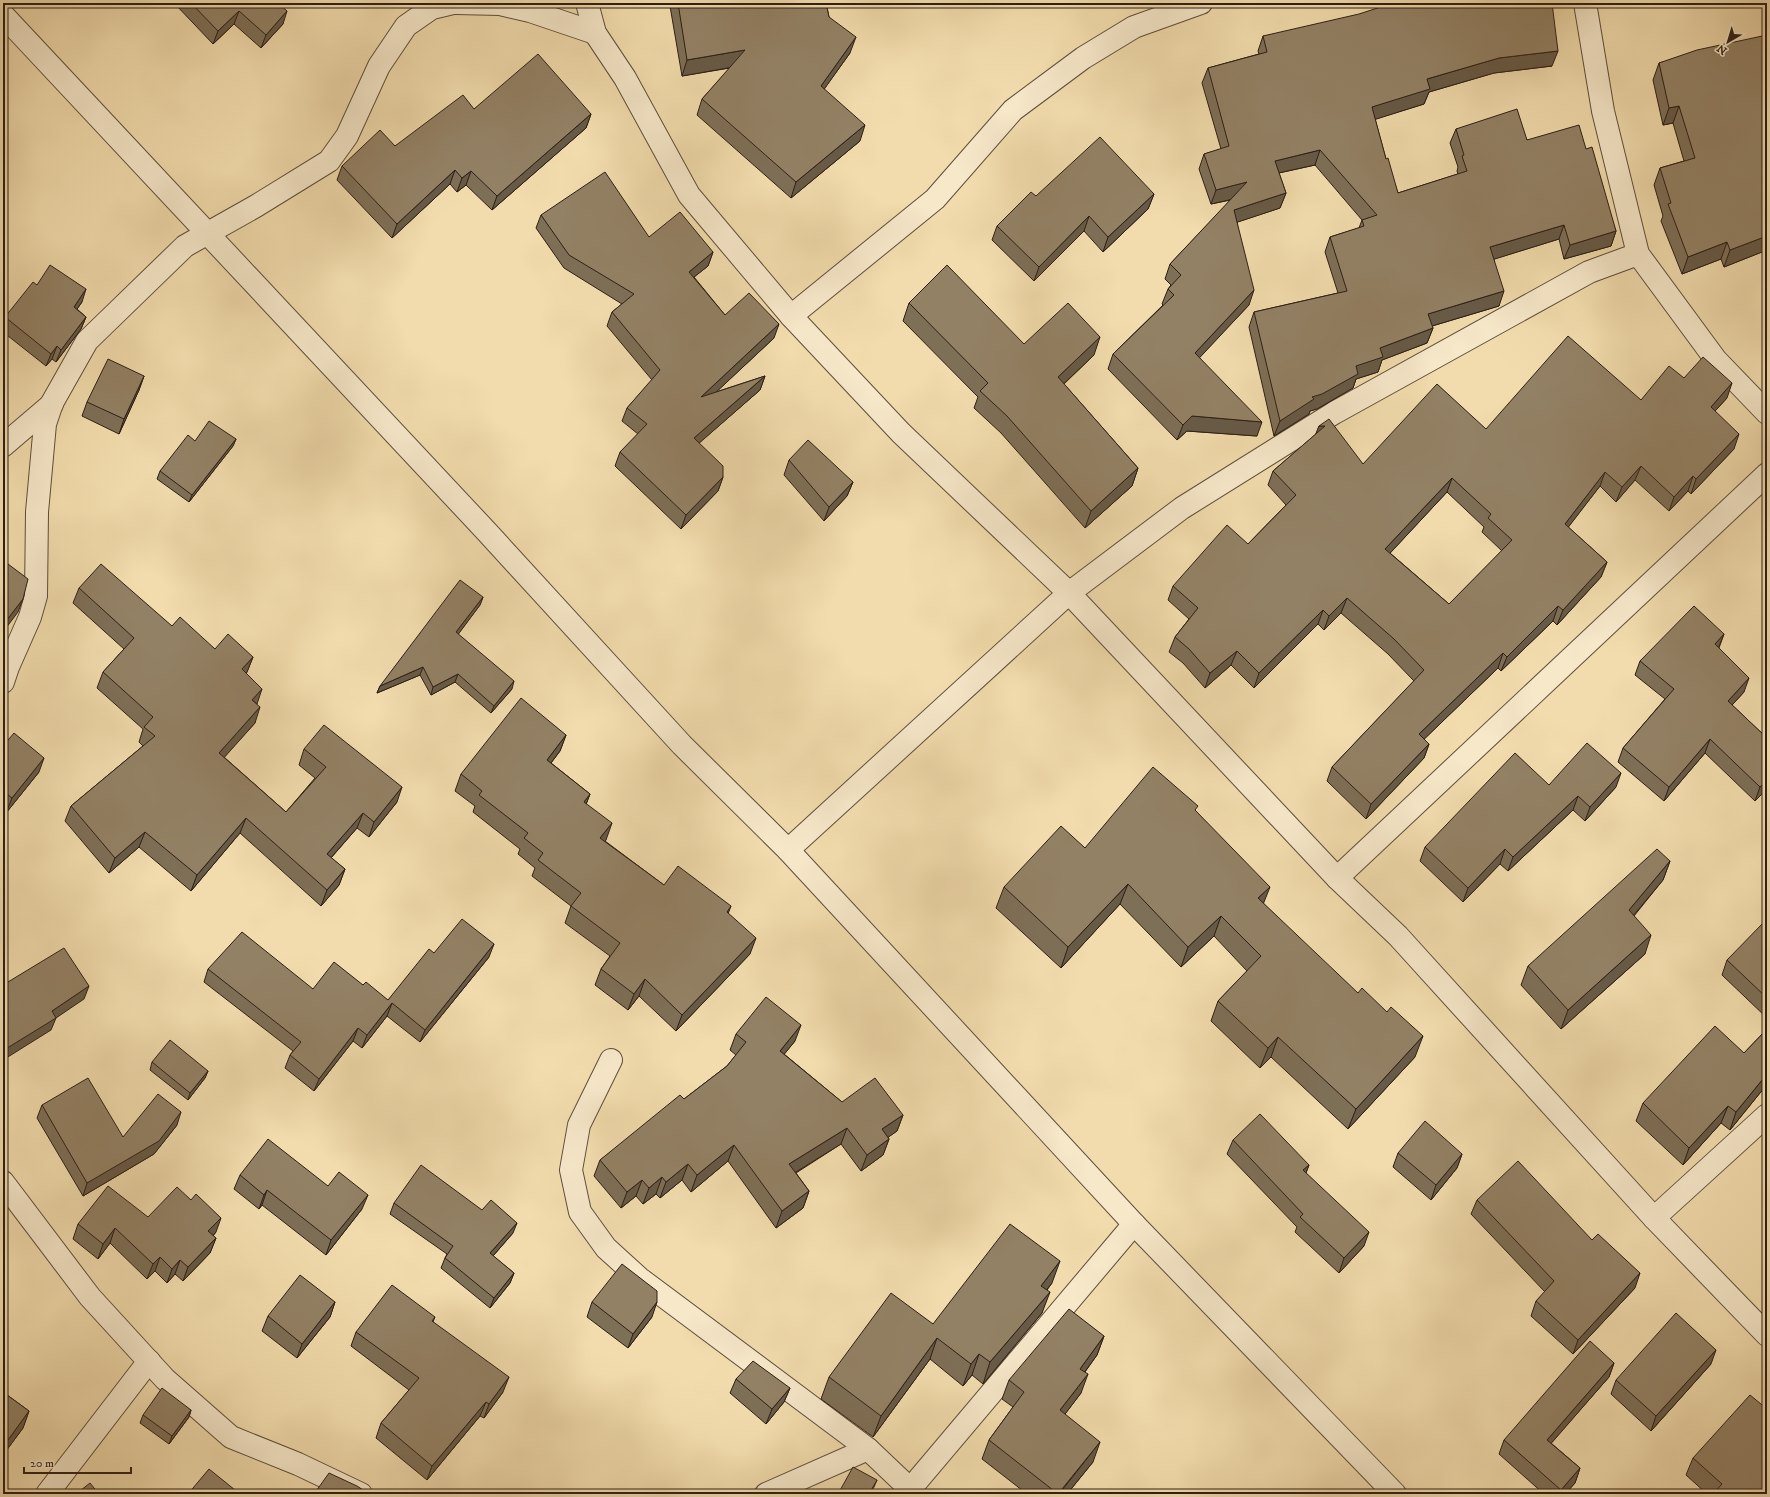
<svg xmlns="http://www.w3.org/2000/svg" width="1770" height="1497" font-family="'IM FELL DW Pica',serif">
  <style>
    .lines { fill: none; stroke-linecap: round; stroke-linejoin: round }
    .street-casing { stroke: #5e4e3c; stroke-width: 24 }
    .street { stroke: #f7e8ca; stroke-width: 22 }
    .wall { fill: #7e6f57; stroke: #2d1e16; fill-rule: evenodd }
    .shaded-wall { fill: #675a47; stroke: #2d1e16 }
    .building { fill: #938165; stroke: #2d1e16; fill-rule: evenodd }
  </style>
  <rect width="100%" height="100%" fill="#f2dcad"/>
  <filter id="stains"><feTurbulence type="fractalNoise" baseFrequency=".005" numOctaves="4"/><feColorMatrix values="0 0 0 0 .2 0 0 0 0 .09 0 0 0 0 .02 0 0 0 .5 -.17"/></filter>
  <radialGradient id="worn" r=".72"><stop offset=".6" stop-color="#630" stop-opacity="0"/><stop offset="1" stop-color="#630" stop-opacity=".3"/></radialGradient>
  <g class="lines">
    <!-- street casing -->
    <g class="street-casing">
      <g id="street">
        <polyline points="456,3 500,4 530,11 595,33"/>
        <polyline points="587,3 595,33 625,78 689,195 791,316 901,433 1069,593 1337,878 1398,936 1654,1218 1767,1335"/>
        <polyline points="1585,3 1603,111 1638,254 1716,360 1767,413"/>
        <polyline points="3,15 487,532 682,745 788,850 1134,1224 1395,1494"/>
        <polyline points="791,316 935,199 1013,110 1083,58 1134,27 1201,3"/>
        <polyline points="3,446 52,404"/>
        <polyline points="3,682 8,667 30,617 36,596 37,512 45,424 52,403 87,341 185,246 256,206 329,161 347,136 379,66 406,26 432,8 453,3"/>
        <polyline points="788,850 1069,593 1182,508 1334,413 1589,272 1638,254"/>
        <path d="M1337,878C1480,743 1624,609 1767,474"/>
        <polyline points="611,1060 579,1125 571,1170 580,1212 606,1248 639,1278 868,1449 909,1488"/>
        <polyline points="3,1182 90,1297 165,1379 231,1437 298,1464 361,1494"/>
        <polyline points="1654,1218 1767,1115"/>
        <polyline points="47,1494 149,1361"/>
        <polyline points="766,1494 868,1449"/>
        <polyline points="906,1494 1134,1224"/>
      </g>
    </g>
    <!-- street -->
    <use href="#street" class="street"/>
  </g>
  <!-- wall -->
  <g class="wall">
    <polygon points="174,3 278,3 283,24 261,48 234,24 213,44"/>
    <polygon points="671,3 826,3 829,17 850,53 824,89 860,141 791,198 697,115 702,99 730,68 682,76 670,6"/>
    <polygon points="1767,35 1767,250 1724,267 1721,259 1682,274 1661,221 1663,216 1654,185 1660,168 1684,161 1673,123 1663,125 1653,80 1659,63"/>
    <polygon points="1263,36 1552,66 1494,73 1429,92 1424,104 1375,119 1386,159 1398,193 1458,174 1457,171 1458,167 1450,143 1456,129 1586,149 1616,231 1611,246 1564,259 1559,239 1494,259 1499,306 1432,326 1433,328 1427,343 1382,360 1378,372 1356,379 1353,388 1317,409 1310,411 1309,414 1274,436 1249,327 1254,312 1338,293 1325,252 1330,237 1359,228 1362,220 1315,165 1279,173 1286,193 1280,208 1237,222 1249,305 1199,357 1257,436 1187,431 1177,440 1108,369 1113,354 1163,305 1162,304 1168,289 1171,285 1165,279 1170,264 1231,200 1211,204 1199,169 1204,154 1221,149 1202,83 1208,68 1259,54 1258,51"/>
    <polygon points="474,109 591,114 586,128 492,210 466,185 457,192 450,184 392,238 337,180 342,166 395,146"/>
    <polygon points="1154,194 1148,209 1103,252 1084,231 1034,281 992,240 997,226 1036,196"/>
    <polygon points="541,215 649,237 713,252 708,266 694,277 725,315 774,338 716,392 765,376 760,390 699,443 723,477 718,491 681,529 615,466 620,452 638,434 622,421 627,408 652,380 607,326 612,312 622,304 564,268 536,228"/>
    <polygon points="37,285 82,302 77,309 86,317 81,329 56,362 52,359 46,366 3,332 3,322 5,317"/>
    <polygon points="909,303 1024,344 1094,355 1064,384 1138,468 1132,486 1085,528 1001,433 974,408 978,397 903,321"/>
    <polygon points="144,376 139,390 119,434 82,416 87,402"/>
    <path d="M1684,378L1727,398L1715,411L1734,449L1691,494L1688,491L1669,511L1635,480L1616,502L1600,486L1568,527L1607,562L1601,577L1557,625L1553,621L1501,671L1498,668L1424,739L1429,744L1424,758L1366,819L1327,781L1332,767L1414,681L1388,654L1341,613L1324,630L1318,624L1254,688L1231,665L1205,688L1183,663L1169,652L1175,637L1189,619L1168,600L1173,586L1248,544L1286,505L1268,485L1273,471L1316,434L1319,426L1363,464L1486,429L1641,400ZM1447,492L1484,527L1482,532L1502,551L1449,604L1390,553Z"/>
    <polygon points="236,439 233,446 189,502 157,479 160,471 195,441"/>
    <polygon points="789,460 853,482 847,496 824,521 784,475"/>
    <polygon points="79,588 172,626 215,649 253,657 247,672 246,674 257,704 255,723 224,757 286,812 315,778 299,765 304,749 397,802 369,837 357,828 331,858 345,869 339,885 321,906 240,833 191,891 139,847 109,873 65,821 71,806 143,746 139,742 143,729 97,688 103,672 124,649 73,603"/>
    <polygon points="483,597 480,605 458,634 512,689 491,713 455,682 431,695 420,675 377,693 380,686"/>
    <polygon points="1724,634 1719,648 1744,692 1732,705 1767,738 1767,789 1755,801 1705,753 1664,801 1618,762 1623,748 1665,699 1635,675 1640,661"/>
    <polygon points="566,735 560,751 551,763 590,794 586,804 606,840 605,841 664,885 728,913 750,954 676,1031 639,996 628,1010 595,985 601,969 610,956 565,923 571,906 532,876 535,868 518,854 520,849 473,812 475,806 455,791 461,774"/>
    <polygon points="3,746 39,772 6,813 3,810"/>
    <polygon points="1549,785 1616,787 1585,821 1573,810 1508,871 1500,864 1463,902 1420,861 1425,847"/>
    <polygon points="1196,811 1264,904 1415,1057 1348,1129 1271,1057 1260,1068 1211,1021 1218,1001 1247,971 1214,936 1181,967 1120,904 1061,968 996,908 1004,887 1085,848"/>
    <polygon points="1670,861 1663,880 1634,916 1645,954 1561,1029 1521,985 1528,966"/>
    <polygon points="1767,925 1767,1018 1722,975 1727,960"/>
    <polygon points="434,953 489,957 420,1042 387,1016 362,1048 353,1041 314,1091 285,1068 290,1055 293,1051 204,982 208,969 313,989 363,985 388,1000"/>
    <polygon points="1767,1029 1767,1089 1766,1090 1764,1088 1730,1130 1721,1123 1683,1165 1636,1121 1643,1103 1744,1053"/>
    <polygon points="736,1034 795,1041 784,1054 842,1102 903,1115 897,1131 888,1137 889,1139 883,1155 861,1171 841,1144 796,1173 809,1191 803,1208 776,1228 728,1161 691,1192 682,1180 660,1198 656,1194 643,1204 636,1196 621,1208 594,1176 600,1160 684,1099 727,1066 736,1055 730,1050"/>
    <polygon points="152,1062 208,1071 205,1078 188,1100 150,1070"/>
    <polygon points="42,1105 123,1137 177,1125 154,1154 83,1196 37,1118"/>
    <polygon points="1233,1140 1309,1165 1306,1173 1364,1246 1339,1273 1295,1232 1297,1227 1227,1154"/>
    <polygon points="1398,1153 1462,1154 1457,1168 1431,1200 1393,1167"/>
    <polygon points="240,1175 328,1186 362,1209 326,1255 262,1205 259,1209 234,1189"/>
    <polygon points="1477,1200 1635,1288 1573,1354 1531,1316 1536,1301 1545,1292 1471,1214"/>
    <polygon points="394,1203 513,1233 493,1256 514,1273 510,1283 490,1308 441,1268 445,1258 447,1254 390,1214"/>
    <polygon points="148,1217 216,1232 213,1236 216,1238 210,1253 183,1281 175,1274 167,1283 155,1271 147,1279 110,1243 98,1259 73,1239 78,1224"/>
    <polygon points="1052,1283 1047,1290 1042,1313 983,1384 972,1375 963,1386 930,1359 873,1437 821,1399 829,1377 933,1324"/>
    <polygon points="335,1302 330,1317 297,1358 262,1331 268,1316"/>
    <polygon points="592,1302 652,1317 628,1348 587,1317"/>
    <polygon points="435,1317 433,1322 503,1392 484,1418 480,1416 427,1480 376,1438 381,1423 409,1390 351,1346 356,1332"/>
    <polygon points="1104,1336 1097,1355 1085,1372 1081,1393 1065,1414 1093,1462 1067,1494 1027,1494 982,1459 989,1440 1013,1407 1002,1399 1009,1380"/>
    <polygon points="1614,1363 1609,1377 1551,1443 1580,1468 1575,1483 1565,1494 1544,1494 1499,1454 1504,1440"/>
    <polygon points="1711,1364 1651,1431 1611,1394 1616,1380"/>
    <polygon points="736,1379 790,1388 784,1402 766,1424 730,1393"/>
    <polygon points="3,1392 29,1411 23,1428 3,1455"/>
    <polygon points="191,1410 189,1417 169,1444 140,1423 143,1415"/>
    <polygon points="1693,1458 1767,1494 1707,1494 1686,1475"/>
  </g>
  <!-- shaded-wall -->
  <g class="shaded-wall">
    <polygon points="239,11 234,24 213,44 218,31"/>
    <polygon points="287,11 283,24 261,48 266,35"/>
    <polygon points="856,37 850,53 815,102 821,86"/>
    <polygon points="745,50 739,66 682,76 687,60"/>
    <polygon points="1558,51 1552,66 1494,73 1429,92 1424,104 1367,122 1372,107 1427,79 1499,58"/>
    <polygon points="1679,106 1673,123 1663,125 1669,108"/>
    <polygon points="591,114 586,128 492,210 497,196"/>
    <polygon points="865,125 860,141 791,198 796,182"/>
    <polygon points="1320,150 1315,165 1269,175 1275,161"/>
    <polygon points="455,170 450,184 392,238 397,224"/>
    <polygon points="471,171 466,185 457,192 462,178"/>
    <polygon points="1247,182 1242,197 1211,204 1216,190"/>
    <polygon points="1286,193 1280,208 1229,225 1234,210"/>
    <polygon points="1154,194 1148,209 1103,252 1108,237"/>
    <polygon points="1089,216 1084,231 1034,281 1039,267"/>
    <polygon points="1564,225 1559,239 1485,262 1490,247"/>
    <polygon points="1616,231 1611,246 1564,259 1570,245"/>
    <polygon points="1767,236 1767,250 1724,267 1730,250"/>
    <polygon points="1727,242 1721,259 1682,274 1688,257"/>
    <polygon points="713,252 708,266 684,285 689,272"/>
    <polygon points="86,289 82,302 70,319 74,307"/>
    <polygon points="1254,290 1249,305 1190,368 1195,353"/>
    <polygon points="1504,291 1499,306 1422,329 1428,314"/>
    <polygon points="86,317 81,329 56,362 61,350"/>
    <polygon points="779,324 774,338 696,411 701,397"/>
    <polygon points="1433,328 1427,343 1382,360 1378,372 1356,379 1353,388 1317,409 1310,411 1309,414 1274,436 1280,421 1312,397 1356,366 1380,348"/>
    <polygon points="1100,337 1094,355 1052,395 1058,377"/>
    <polygon points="57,346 52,359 46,366 51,354"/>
    <polygon points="144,376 139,390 119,434 124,419"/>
    <polygon points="765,376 760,390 689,452 694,438"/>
    <polygon points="1732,383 1727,398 1705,422 1711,407"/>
    <polygon points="1192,416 1262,422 1257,436 1187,431 1177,440 1183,425"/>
    <polygon points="1319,426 1325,426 1313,441"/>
    <polygon points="1739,434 1734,449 1691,494 1696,479"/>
    <polygon points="236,439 233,446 189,502 192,495"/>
    <polygon points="1641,466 1635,480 1616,502 1622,487"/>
    <polygon points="1138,468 1132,486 1085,528 1091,511"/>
    <polygon points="1605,472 1600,486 1560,538 1565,524"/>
    <polygon points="1693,476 1688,491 1669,511 1674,497"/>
    <polygon points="723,477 718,491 681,529 686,515"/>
    <polygon points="1452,478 1447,492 1380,564 1385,549"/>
    <polygon points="853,482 847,496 824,521 829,507"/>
    <polygon points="1607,562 1601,577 1557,625 1563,610"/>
    <polygon points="483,597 480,605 454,640 456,632"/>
    <polygon points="1347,598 1341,613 1324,630 1329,616"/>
    <polygon points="23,599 18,612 3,632 3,625"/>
    <polygon points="1558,606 1553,621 1501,671 1507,657"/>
    <polygon points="1323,610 1318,624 1254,688 1259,673"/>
    <polygon points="1724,634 1718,649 1715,644"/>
    <polygon points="1237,651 1231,665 1205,688 1210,673"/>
    <polygon points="1503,653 1498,668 1414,749 1419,734"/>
    <polygon points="253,657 247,672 236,685 242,669"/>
    <polygon points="423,667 420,675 377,693 380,686"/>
    <polygon points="458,674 455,682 431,695 433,687"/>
    <polygon points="1749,678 1744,692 1723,715 1728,701"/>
    <polygon points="514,681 512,689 491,713 494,706"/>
    <polygon points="262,689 257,704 252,700"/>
    <polygon points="260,707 255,723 214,769 219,753"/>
    <polygon points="566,735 560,751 541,776 547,760"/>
    <polygon points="1710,739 1705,753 1664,801 1669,787"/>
    <polygon points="1429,744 1424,758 1366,819 1371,804"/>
    <polygon points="44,758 39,772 6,813 12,798"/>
    <polygon points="1621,773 1616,787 1585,821 1590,807"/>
    <polygon points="1767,780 1767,789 1755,801 1760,787"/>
    <polygon points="402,787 397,802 369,837 374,822"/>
    <polygon points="590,794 584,810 584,802"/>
    <polygon points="1578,796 1573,810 1508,871 1513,857"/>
    <polygon points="363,813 357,828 321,869 327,854"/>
    <polygon points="246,818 240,833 191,891 197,875"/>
    <polygon points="612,823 606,840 595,854 600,838"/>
    <polygon points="145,832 139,847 109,873 115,858"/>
    <polygon points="1505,849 1500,864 1463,902 1468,888"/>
    <polygon points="1670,861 1663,880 1622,929 1629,910"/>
    <polygon points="345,869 339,885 321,906 327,890"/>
    <polygon points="1128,884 1120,904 1061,968 1068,947"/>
    <polygon points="1270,887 1262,907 1258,898"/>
    <polygon points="731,906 725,922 727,912"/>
    <polygon points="1221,916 1214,936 1181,967 1188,947"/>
    <polygon points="1651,935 1645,954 1561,1029 1568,1010"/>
    <polygon points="756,938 750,954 676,1031 682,1015"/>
    <polygon points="494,944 489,957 420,1042 425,1030"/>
    <polygon points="645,979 639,996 628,1010 634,994"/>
    <polygon points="89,986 84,999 56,1018 51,1030 3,1060 4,1050 52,1011"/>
    <polygon points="392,1003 387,1016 362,1048 367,1035"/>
    <polygon points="801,1025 795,1041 774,1067 780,1051"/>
    <polygon points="358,1028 353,1041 314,1091 319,1079"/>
    <polygon points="1423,1036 1415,1057 1348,1129 1356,1109"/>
    <polygon points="1278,1037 1271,1057 1260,1068 1268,1048"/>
    <polygon points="208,1071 205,1078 188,1100 190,1093"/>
    <polygon points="1767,1074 1767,1078 1764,1088 1730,1130 1736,1112"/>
    <polygon points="1728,1106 1721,1123 1683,1165 1689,1148"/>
    <polygon points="181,1112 177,1125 154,1154 83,1196 87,1183"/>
    <polygon points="903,1115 897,1131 876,1146 882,1129"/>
    <polygon points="847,1128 841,1144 783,1180 789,1164"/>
    <polygon points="889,1139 883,1155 861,1171 867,1155"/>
    <polygon points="734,1145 728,1161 691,1192 697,1175"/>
    <polygon points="1462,1154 1457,1168 1431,1200 1436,1185"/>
    <polygon points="688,1164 682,1180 660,1198 666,1182"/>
    <polygon points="1309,1165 1303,1180 1303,1170"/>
    <polygon points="662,1177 656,1194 643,1204 649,1188"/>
    <polygon points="642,1180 636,1196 621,1208 627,1192"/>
    <polygon points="267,1190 262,1205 259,1209 264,1195"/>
    <polygon points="809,1191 803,1208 776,1228 782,1211"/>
    <polygon points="368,1195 362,1209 326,1255 331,1240"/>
    <polygon points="221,1218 216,1232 203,1246 208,1231"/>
    <polygon points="517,1223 513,1233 486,1264 490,1253"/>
    <polygon points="115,1228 110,1243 98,1259 103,1244"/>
    <polygon points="1369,1232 1364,1246 1339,1273 1344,1258"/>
    <polygon points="216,1238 210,1253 183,1281 188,1267"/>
    <polygon points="160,1257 155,1271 147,1279 153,1264"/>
    <polygon points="180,1260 175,1274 167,1283 172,1269"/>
    <polygon points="1060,1261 1052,1283 1033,1307 1041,1286"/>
    <polygon points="514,1273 510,1283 490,1308 494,1298"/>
    <polygon points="1640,1273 1635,1288 1573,1354 1578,1340"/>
    <polygon points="1050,1292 1042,1313 983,1384 990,1362"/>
    <polygon points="335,1302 330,1317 297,1358 302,1344"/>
    <polygon points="657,1302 652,1317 628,1348 633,1334"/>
    <polygon points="1104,1336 1097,1355 1073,1388 1080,1369"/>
    <polygon points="937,1338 930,1359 873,1437 881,1416"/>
    <polygon points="1716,1350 1711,1364 1651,1431 1656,1416"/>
    <polygon points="979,1354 972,1375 963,1386 971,1364"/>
    <polygon points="1614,1363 1609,1377 1542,1454 1547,1440"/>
    <polygon points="1088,1374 1081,1393 1053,1430 1060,1410"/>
    <polygon points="509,1377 503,1392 484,1418 489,1404"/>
    <polygon points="790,1388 784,1402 766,1424 772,1409"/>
    <polygon points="486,1402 480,1416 427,1480 432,1466"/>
    <polygon points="191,1410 189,1417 169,1444 172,1436"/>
    <polygon points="29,1411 23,1428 3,1455 3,1453 8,1440"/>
    <polygon points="1100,1442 1093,1462 1067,1494 1059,1494"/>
    <polygon points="1580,1468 1575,1483 1565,1494 1560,1494 1561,1490"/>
    <polygon points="877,1480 874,1487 870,1494 869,1494"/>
  </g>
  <!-- building -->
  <g class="building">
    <polygon points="191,3 278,3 287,11 266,35 239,11 218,31"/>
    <polygon points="678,3 826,3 829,17 856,37 821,86 865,125 796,182 702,99 745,50 687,60"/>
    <polygon points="1393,3 1552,3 1558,51 1499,58 1427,79 1430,89 1372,107 1386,159 1388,158 1398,193 1467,171 1462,156 1464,155 1456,129 1517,109 1527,140 1579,125 1586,149 1592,147 1616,231 1570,245 1564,225 1490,247 1504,291 1428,314 1433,328 1380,348 1383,357 1356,366 1358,374 1322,394 1312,397 1314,399 1280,421 1254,312 1347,291 1330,237 1364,226 1362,220 1377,215 1320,150 1275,161 1286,193 1234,210 1254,290 1195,353 1262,422 1192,416 1183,425 1113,354 1174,295 1168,289 1181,275 1170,264 1247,182 1216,190 1204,154 1229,146 1208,68 1267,52 1263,36 1359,14"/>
    <polygon points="1767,35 1767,96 1766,96 1767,100 1767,236 1730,250 1727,242 1688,257 1668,204 1671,203 1660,168 1695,158 1679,106 1669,108 1659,63 1697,50"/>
    <polygon points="538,54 591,114 497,196 471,171 462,178 455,170 397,224 342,166 380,130 395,146 463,95 474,109"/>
    <polygon points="1100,137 1154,194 1108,237 1089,216 1039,267 997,226 1031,192 1036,196"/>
    <polygon points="605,172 649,237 680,212 713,252 689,272 725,315 749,293 779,324 701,397 765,376 694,438 723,466 723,477 686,515 620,452 647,424 627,408 660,370 612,312 634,294 569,255 541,215"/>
    <polygon points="50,265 86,289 74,307 86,317 61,350 57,346 51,354 5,317 33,282 37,285"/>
    <polygon points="947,265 1024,344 1068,303 1100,337 1058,377 1138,468 1091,511 1007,416 980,391 988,383 909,303"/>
    <path d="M1568,336L1641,400L1669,366L1684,378L1703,357L1732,383L1711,407L1739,434L1696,479L1693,476L1674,497L1641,466L1622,487L1605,472L1565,524L1607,562L1563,610L1558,606L1507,657L1503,653L1419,734L1429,744L1371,804L1332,767L1424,670L1394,639L1347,598L1329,616L1323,610L1259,673L1237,651L1210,673L1189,649L1175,637L1198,608L1173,586L1227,525L1248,544L1296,495L1273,471L1325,426H1319L1329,419L1363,464L1437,384L1486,429ZM1452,478L1491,514L1488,518L1512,540L1449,604L1385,549Z"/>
    <polygon points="108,359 144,376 124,419 87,402"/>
    <polygon points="209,421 236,439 192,495 160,471 188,435 195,441"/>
    <polygon points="808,440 853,482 829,507 789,460"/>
    <polygon points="8,564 28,579 23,599 3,625 3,570"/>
    <polygon points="101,564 172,626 180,617 215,649 228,634 253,657 242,669 262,689 252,700 260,707 219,753 286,812 326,767 304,749 324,725 402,787 374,822 363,813 327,854 345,869 327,890 246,818 197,875 145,832 115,858 71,806 155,736 144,727 153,717 103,672 134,638 79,588"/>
    <polygon points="460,580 483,597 456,632 514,681 494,706 458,674 433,687 423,667 380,686"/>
    <polygon points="1694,606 1724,634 1715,644 1749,678 1728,701 1767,738 1767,780 1760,787 1710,739 1669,787 1623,748 1674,689 1640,661"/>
    <polygon points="521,698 566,735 547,760 590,794 584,802 612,823 600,838 664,885 678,866 731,906 727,912 756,938 682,1015 645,979 634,994 601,969 620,943 571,906 581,893 538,860 543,853 524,838 528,833 479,795 482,791 461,774"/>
    <polygon points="14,733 44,758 12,798 3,791 3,746"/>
    <polygon points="1587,743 1621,773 1590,807 1578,796 1513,857 1505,849 1468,888 1425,847 1515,753 1549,785"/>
    <polygon points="1153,767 1198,806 1195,810 1270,887 1258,898 1358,993 1362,988 1387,1012 1391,1007 1423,1036 1356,1109 1278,1037 1268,1048 1218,1001 1261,956 1221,916 1188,947 1128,884 1068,947 1004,887 1061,826 1085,848"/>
    <polygon points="1657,849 1670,861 1629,910 1651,935 1568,1010 1528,966"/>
    <polygon points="462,919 494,944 425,1030 392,1003 367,1035 358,1028 319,1079 290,1055 301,1042 208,969 242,932 313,989 334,962 363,985 366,982 388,1000 429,949 434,953"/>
    <polygon points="1764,922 1767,925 1767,998 1727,960"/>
    <polygon points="64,948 89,986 52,1011 56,1018 4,1050 3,1049 3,985"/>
    <polygon points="766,997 801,1025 780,1051 842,1102 875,1078 903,1115 882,1129 889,1139 867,1155 847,1128 789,1164 809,1191 782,1211 734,1145 697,1175 688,1164 666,1182 662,1177 649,1188 642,1180 627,1192 600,1160 680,1095 684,1099 727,1066 746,1042 736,1034"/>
    <polygon points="1715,1026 1744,1053 1767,1029 1767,1074 1736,1112 1728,1106 1689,1148 1643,1103"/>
    <polygon points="170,1040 208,1071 190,1093 152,1062"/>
    <polygon points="88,1078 123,1137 158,1094 181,1112 159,1141 87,1183 42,1105"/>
    <polygon points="1260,1114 1309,1165 1303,1170 1369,1232 1344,1258 1300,1217 1303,1214 1233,1140"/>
    <polygon points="1425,1121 1462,1154 1436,1185 1398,1153"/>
    <polygon points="268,1139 328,1186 339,1172 368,1195 331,1240 267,1190 264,1195 240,1175"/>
    <polygon points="1518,1161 1592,1240 1598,1234 1640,1273 1578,1340 1536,1301 1554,1281 1477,1200"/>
    <polygon points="421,1165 482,1210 491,1200 517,1223 490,1253 514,1273 494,1298 445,1258 453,1246 394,1203"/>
    <polygon points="108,1186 148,1217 177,1187 191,1200 196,1194 221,1218 208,1231 216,1238 188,1267 180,1260 172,1269 160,1257 153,1264 115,1228 103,1244 78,1224"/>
    <polygon points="1010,1224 1060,1261 1041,1286 1050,1292 990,1362 979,1354 971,1364 937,1338 881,1416 829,1377 891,1293 933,1324"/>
    <polygon points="622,1264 657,1291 657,1302 633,1334 592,1302"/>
    <polygon points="300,1275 335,1302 302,1344 268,1316"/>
    <polygon points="392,1285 435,1317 432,1321 509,1377 489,1404 486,1402 432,1466 381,1423 419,1378 356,1332"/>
    <polygon points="1069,1309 1104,1336 1080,1369 1088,1374 1060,1410 1100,1442 1058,1494 989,1440 1024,1392 1009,1380"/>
    <polygon points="1676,1313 1716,1350 1656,1416 1616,1380"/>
    <polygon points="1590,1341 1614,1363 1547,1440 1580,1468 1561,1490 1504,1440"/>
    <polygon points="753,1361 790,1388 772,1409 736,1379"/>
    <polygon points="162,1388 191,1410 172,1436 143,1415"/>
    <polygon points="3,1392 29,1411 8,1440 3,1436"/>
    <polygon points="1750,1395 1767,1409 1767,1494 1713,1494 1722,1484 1693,1458"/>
    <polygon points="853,1467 877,1480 869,1494 838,1494"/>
    <polygon points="209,1469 240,1494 188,1494"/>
    <polygon points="329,1473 357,1486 369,1494 314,1494"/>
    <polygon points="90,1483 99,1494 76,1494"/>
  </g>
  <!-- margin -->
  <rect width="1770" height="1497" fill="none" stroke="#f2dcad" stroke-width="16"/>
  <rect x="4" y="4" width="1762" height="1489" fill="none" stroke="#2d1e16" stroke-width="2"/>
  <rect x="8" y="8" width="1754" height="1481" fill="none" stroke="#2d1e16"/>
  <!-- north arrow -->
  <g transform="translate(1728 42) rotate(218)" stroke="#f7e8ca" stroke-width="3" paint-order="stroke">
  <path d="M0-3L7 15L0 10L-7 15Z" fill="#2d1e16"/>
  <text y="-6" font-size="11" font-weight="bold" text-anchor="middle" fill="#2d1e16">N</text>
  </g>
  <!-- scale -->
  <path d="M24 1467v6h107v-6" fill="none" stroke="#2d1e16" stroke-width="2"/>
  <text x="30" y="1467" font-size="12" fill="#2d1e16" stroke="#f7e8ca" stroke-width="3" paint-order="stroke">20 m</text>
  <rect width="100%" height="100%" filter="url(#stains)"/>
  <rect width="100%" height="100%" fill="url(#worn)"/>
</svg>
